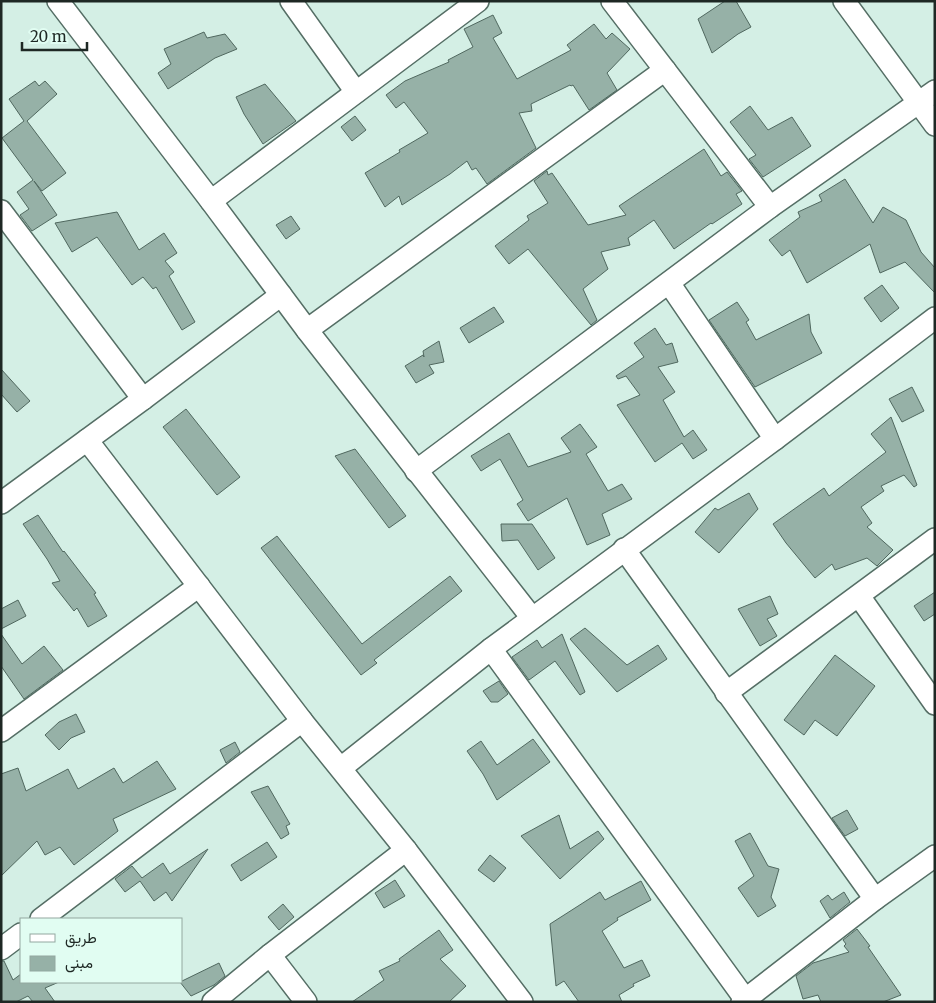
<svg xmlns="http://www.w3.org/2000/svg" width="936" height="1003" font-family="Merriweather,Vazirmatn,serif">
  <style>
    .building { fill: #96b1a7; stroke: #50685f }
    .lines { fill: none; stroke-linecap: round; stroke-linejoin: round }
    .minor-casing { stroke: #556e65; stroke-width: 24 }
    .minor { stroke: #fff; stroke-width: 21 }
  </style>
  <rect width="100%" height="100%" fill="#d4efe5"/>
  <!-- building -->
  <g class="building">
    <polygon points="725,1 736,1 751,27 738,34 712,53 698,19"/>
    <polygon points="493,15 502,33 493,38 517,79 571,50 567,45 594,24 606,39 612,33 630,49 607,73 617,90 589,110 573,85 571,86 570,85 531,104 532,111 519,113 536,148 487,184 476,168 472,170 467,161 450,174 402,205 399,196 385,207 365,173 400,152 399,150 428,133 404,102 396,108 386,95 405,81 449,62 448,60 473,47 464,29"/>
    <polygon points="204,32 207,38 225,34 237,49 215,58 168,89 158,73 171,64 164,49"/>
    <polygon points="35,81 39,86 45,81 57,94 27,121 66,173 42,191 34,181 57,215 32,231 20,215 29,209 17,192 33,180 2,138 24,121 9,99"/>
    <polygon points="265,84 296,121 263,144 244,114 236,97"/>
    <polygon points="750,106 768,130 792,117 811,146 763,177 749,159 756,155 730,122"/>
    <polygon points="355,116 366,130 352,141 341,127"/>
    <polygon points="704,149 721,176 727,172 742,191 736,194 742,204 712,224 711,223 674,249 654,220 628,238 630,245 601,252 608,269 583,289 597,320 591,325 528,249 509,264 495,246 529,220 527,216 548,203 534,181 547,171 548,175 552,173 588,225 626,215 619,206"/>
    <polygon points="845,179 873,223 883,207 906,220 921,252 935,268 935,293 905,262 880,273 870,244 807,283 790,250 782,256 769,240 800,217 798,212 822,201 819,195"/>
    <polygon points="117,212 139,250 164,233 177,253 165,261 174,272 169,276 195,322 182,330 156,287 153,289 143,277 132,285 97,237 72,252 55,223"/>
    <polygon points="291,216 300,229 286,239 276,225"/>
    <polygon points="882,285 899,308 881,322 864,298"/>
    <polygon points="737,302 749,320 746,322 756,340 809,314 811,332 822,353 755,387 709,320"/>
    <polygon points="494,307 504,322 469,343 460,328"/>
    <polygon points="655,328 666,345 672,343 678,362 658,367 675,392 663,400 684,437 693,430 707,450 693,459 682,443 655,462 617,405 640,395 626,376 618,379 616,376 644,357 634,343"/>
    <polygon points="439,341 444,362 429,365 434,373 416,383 405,366 423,355 424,357 423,351"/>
    <polygon points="1,369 30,401 17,412 1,394"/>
    <polygon points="912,387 924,411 902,422 889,399"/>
    <polygon points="186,409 240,477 217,495 163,427"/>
    <polygon points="891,417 917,485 914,487 904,475 881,486 884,491 861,507 872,523 867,527 893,550 877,566 867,558 835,570 832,564 815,578 786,543 773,524 824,488 829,496 886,452 871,434"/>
    <polygon points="580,424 597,447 586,454 608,491 622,484 632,499 602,514 610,535 587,545 567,498 528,521 517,504 523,500 500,459 481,471 471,456 509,433 528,467 571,452 561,438"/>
    <polygon points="355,449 406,516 389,528 335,456"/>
    <polygon points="749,493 758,509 719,553 695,532 715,508 718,510"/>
    <polygon points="38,515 63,552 64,551 96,593 94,594 107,616 88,627 77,608 74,611 52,583 60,581 47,559 23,524"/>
    <polygon points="501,524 532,524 555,558 538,570 518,540 502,541"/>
    <polygon points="277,536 362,644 450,576 462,591 374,660 377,663 361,675 261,548"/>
    <polygon points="935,592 935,614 924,621 914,606"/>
    <polygon points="770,596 778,614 767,619 777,636 760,646 738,609"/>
    <polygon points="18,600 26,616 1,629 1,609"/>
    <polygon points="585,628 627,665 658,645 667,659 617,692 570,639"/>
    <polygon points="1,634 22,664 44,646 63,670 24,699 1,666"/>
    <polygon points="562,634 585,692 580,695 555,661 529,680 512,657 537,640 542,648"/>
    <polygon points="835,655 875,686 837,736 815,720 804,735 784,720"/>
    <polygon points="499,681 508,694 498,702 491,702 483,691"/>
    <polygon points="76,714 85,732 71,738 59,750 45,735 59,722"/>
    <polygon points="533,739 550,762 497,800 483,774 467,751 481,741 497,765"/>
    <polygon points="235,742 240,752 226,763 220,750"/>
    <polygon points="157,761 176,789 113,819 118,831 74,865 60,847 45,855 37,841 1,876 1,774 18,768 26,791 68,769 78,789 114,768 123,783"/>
    <polygon points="268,786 290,824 286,826 289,834 281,839 251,792"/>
    <polygon points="847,810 858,829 845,836 832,818"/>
    <polygon points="559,815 570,849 598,831 604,839 560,879 521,836"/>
    <polygon points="750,833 768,866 779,869 771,897 776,906 758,917 738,888 754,876 735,841"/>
    <polygon points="267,842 277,857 241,881 231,865"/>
    <polygon points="208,849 172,901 166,892 154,901 140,881 125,892 115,879 132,866 142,878 163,863 170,874"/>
    <polygon points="490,855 506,868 494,882 478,870"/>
    <polygon points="395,880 405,896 384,908 375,893"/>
    <polygon points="641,881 651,900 617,918 618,920 602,931 624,968 642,960 650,976 633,984 634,986 619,995 622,1002 579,1002 564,981 556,986 550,924 600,892 605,900"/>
    <polygon points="844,892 850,902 830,918 820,901 828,895 832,900"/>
    <polygon points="283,904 294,917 279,930 268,917"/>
    <polygon points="857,929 870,946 868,947 901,995 883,1002 821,1002 818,995 803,999 796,976 813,963 849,952 844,946 846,944 843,940"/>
    <polygon points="439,930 453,950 440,959 466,986 449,1002 352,1002 384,980 379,971 400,961 399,959"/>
    <polygon points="1,961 4,961 13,980 21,974 21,982 59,982 45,988 55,1002 33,1002 28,996 16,1002 1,1002"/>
    <polygon points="219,963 225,976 214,985 191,996 180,982"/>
  </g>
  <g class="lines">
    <!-- minor casing -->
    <g class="minor-casing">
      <g id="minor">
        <polyline points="58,1 211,201 307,330 532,618"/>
        <polyline points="291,1 356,92"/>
        <polyline points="612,1 770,207"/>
        <polyline points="844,1 935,125"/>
        <polyline points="211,201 478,1"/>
        <polyline points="1,211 143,399"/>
        <polyline points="669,283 775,439"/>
        <polyline points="307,330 665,70"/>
        <polyline points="87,440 302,721 406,850 522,1002"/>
        <polyline points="416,471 770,207 935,91"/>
        <polyline points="1,503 143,399 281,295"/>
        <polyline points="624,549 875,899"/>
        <polyline points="859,596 935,704"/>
        <polyline points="491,649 745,999"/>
        <polyline points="726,693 935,539"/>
        <polyline points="1,731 199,586"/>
        <polyline points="341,768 491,649 775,439 935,318"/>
        <polyline points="41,919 302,721"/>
        <polyline points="1,949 21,934"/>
        <polyline points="270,955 306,1002"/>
        <polyline points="213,1002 270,955 406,850"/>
        <polyline points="742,1002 875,899 935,856"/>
      </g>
    </g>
    <!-- minor -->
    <use href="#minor" class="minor"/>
  </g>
  <!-- border -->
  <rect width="936" height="1003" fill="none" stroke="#1e2824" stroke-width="5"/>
  <!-- legend -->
  <rect x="20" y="918" width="162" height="65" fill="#e1fdf2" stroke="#93a8a0"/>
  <rect x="30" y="934" width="25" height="8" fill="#ffffff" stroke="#93a8a0"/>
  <text x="65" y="943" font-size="15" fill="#1e2824">طريق</text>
  <rect x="30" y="956" width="25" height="15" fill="#96b1a7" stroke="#93a8a0"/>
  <text x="65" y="968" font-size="15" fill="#1e2824">مبنى</text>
  <!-- scale -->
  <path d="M22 42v8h65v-8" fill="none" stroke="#1e2824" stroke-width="2.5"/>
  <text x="30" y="42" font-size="15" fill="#1e2824" stroke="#e1fdf2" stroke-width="4" paint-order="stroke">20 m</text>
</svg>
